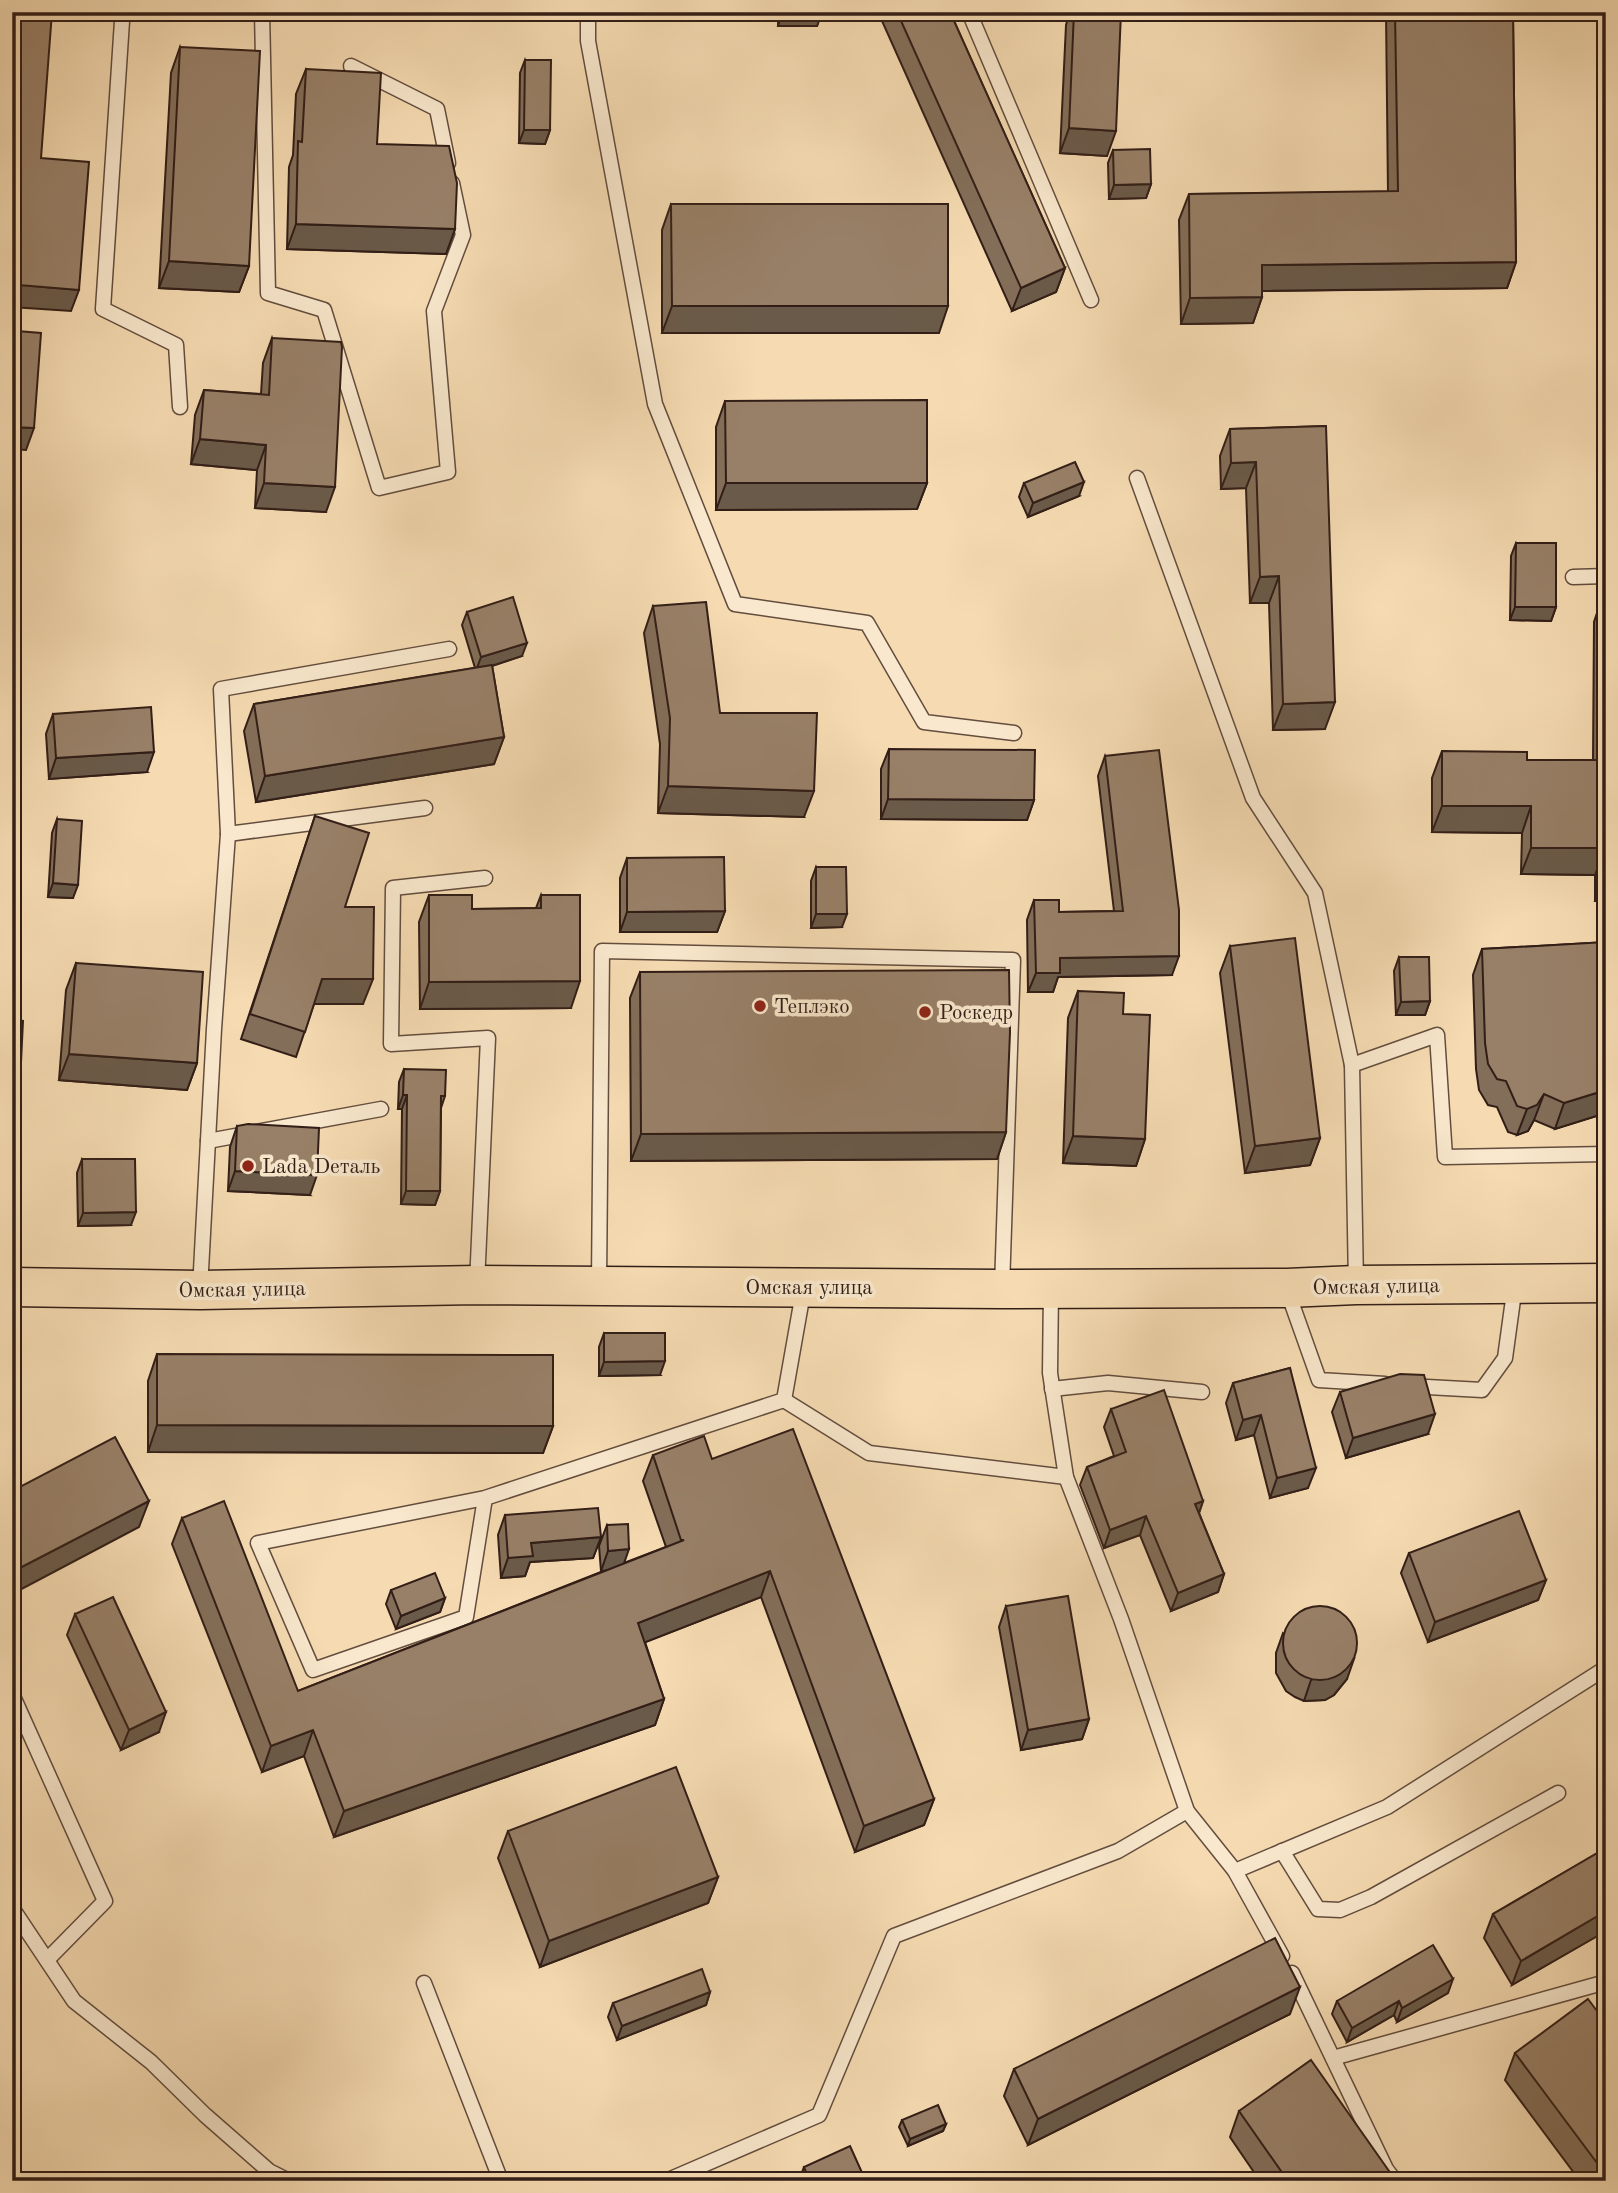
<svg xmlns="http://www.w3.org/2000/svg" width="1618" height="2193" font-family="'Old Standard TT',serif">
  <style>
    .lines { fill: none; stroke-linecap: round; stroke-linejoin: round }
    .service-casing { stroke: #634d3e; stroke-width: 17 }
    .primary-casing { stroke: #321e17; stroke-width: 41 }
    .service { stroke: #f9e8cd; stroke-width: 14 }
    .primary { stroke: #f6dbb2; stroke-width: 38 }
    .wall { fill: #836e59; stroke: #321e17; stroke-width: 2 }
    .shaded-wall { fill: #6a5a49; stroke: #321e17; stroke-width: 2 }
    .building { fill: #988068; stroke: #321e17; stroke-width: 2 }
    .poi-dot { fill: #8f2418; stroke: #f9e8cd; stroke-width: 2.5 }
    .labels { text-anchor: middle; stroke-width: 7; stroke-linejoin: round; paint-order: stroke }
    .poi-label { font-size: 21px; fill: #321e17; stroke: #f9e8cd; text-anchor: start }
    .street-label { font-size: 21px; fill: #321e17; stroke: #f9e8cd }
  </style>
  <rect width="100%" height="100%" fill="#f6dbb2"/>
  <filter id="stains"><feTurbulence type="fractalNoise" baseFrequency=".00286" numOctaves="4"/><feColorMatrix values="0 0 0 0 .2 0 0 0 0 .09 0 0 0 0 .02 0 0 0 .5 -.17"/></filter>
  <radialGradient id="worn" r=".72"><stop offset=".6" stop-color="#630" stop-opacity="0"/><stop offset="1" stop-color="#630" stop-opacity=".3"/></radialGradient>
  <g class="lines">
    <!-- service casing -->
    <g class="service-casing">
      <g id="service">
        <polyline points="125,12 122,21 103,309 176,345 180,407"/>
        <polyline points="262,12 268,293 324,310 379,488 448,472 434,311 463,235 452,183"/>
        <polyline points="588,12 588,41 655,404 735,604 867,623 924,722 1014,733"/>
        <polyline points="969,12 1091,300"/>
        <polyline points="351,66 437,109 448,163"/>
        <polyline points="1137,478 1253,798 1315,893 1352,1065 1356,1284"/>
        <polyline points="1573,577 1606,576"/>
        <polyline points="228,834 221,689 449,649"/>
        <polyline points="1352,1065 1437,1035 1445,1157 1606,1154"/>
        <polyline points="208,1141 381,1109"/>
        <polyline points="477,1284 488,1038 391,1044 393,888 485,878"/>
        <polyline points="599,1284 602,951 1013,960 1002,1287"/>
        <polyline points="200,1289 214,1029 228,834 425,808"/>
        <polyline points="1051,1289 1050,1373 1066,1477 1121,1619 1187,1811 1235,1871 1387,1807 1606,1668"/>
        <polyline points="1287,1290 1319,1380 1385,1384"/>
        <polyline points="1409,1386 1482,1390 1505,1358 1515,1285"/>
        <polyline points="1052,1389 1108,1383 1202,1392"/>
        <polyline points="784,1400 869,1453 1066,1477"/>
        <polyline points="485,1498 258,1543 313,1670 466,1617 485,1498 784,1400 804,1287"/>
        <polyline points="12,1694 105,1901 47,1960"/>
        <polyline points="1282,1851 1318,1909 1340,1910 1371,1897 1558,1793"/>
        <polyline points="1235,1871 1282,1956"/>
        <polyline points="12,1908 74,2001 151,2062 205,2115 269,2171 289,2181"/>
        <polyline points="1292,1973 1386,2169 1395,2181"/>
        <polyline points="424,1983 501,2181"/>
        <polyline points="1333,2058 1606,1982"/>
        <polyline points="666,2181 819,2115 894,1936 1118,1851 1187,1811"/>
      </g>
    </g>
    <!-- primary casing -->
    <g class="primary-casing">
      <polyline id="primary" points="12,1287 200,1290 477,1285 1001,1289 1287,1288 1356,1285 1606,1283"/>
    </g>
    <!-- service -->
    <use href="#service" class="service"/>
    <!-- primary -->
    <use href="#primary" class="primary"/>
  </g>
  <!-- wall -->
  <g class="wall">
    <polygon points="778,12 822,12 817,26 778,26"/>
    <polygon points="878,12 950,12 1065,268 1056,292 1012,311"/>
    <polygon points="1070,12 1121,12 1107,156 1060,153 1066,25"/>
    <polygon points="1386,12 1513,12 1516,262 1507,288 1262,291 1262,297 1253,323 1181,324 1179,220 1189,194 1388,192"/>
    <polygon points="1600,12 1606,12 1606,245 1603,245"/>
    <polygon points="180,47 249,266 239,292 159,288 171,73"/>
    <polygon points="525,60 550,130 545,144 519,143 520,73"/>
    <polygon points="306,69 455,229 446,254 287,249 289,167 293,155 296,94"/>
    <polygon points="1113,150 1151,184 1146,198 1109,199 1108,163"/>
    <polygon points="671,204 939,333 662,333 662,230"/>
    <polygon points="272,338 326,512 255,508 257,470 191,464 195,415 204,390 261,394 263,363"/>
    <polygon points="725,401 927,483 917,509 716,510 716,427"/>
    <polygon points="1606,423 1606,525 1599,525 1598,443"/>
    <polygon points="1326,426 1325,729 1273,730 1269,603 1250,603 1246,488 1221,489 1220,456 1230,429"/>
    <polygon points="1024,483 1079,496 1028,517 1019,497"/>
    <polygon points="1516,543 1556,607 1551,621 1510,620 1511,556"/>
    <polygon points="1603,595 1606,901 1595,901 1595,875 1521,874 1522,833 1432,832 1432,778 1442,751 1527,760 1593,760 1594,622"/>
    <polygon points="653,606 720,713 804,817 658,813 660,744 644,633"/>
    <polygon points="467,612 522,656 492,666 504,737 494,764 256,802 244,731 254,704 475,668 462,625"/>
    <polygon points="53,714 147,772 49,779 46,734"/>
    <polygon points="889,749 1034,800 1027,820 881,819 881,769"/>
    <polygon points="1105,756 1172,975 1058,977 1053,992 1028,992 1027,920 1034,900 1059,912 1114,911 1098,776"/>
    <polygon points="315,816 345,907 363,1004 314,1004 296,1057 241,1039"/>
    <polygon points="57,819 73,898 48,897 52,833"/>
    <polygon points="627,858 725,911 717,932 620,932 620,878"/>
    <polygon points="816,867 842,927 811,928 811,881"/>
    <polygon points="429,895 472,909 536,908 541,895 571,1008 420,1009 419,922"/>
    <polygon points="1606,942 1606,1113 1555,1129 1534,1120 1528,1131 1517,1135 1508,1132 1497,1107 1488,1105 1479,1090 1476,1069 1473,975 1482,949"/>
    <polygon points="1230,946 1320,1138 1310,1165 1245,1173 1220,973"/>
    <polygon points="1399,957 1430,1001 1425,1015 1396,1015 1394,971"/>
    <polygon points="76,963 197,1063 187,1090 59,1080 66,990"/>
    <polygon points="640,972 1006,1132 997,1159 631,1161 630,998"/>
    <polygon points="1078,991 1123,1014 1145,1139 1136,1166 1063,1163 1068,1018"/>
    <polygon points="404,1069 445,1096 441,1108 440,1191 435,1205 401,1204 402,1109 398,1109 399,1082"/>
    <polygon points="237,1126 310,1195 228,1191 230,1147"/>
    <polygon points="82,1159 131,1225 78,1226 77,1173"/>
    <polygon points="604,1333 660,1375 599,1376 599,1347"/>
    <polygon points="157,1354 553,1426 543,1453 148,1452 148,1381"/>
    <polygon points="1290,1368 1308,1488 1270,1498 1254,1435 1236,1440 1226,1403 1233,1383"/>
    <polygon points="1340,1392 1428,1434 1346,1458 1332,1412"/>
    <polygon points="1111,1409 1203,1501 1199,1513 1224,1574 1218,1592 1171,1611 1140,1535 1104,1548 1080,1485 1087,1467 1114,1456 1104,1427"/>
    <polygon points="653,1455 712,1459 934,1799 924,1825 855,1852 761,1597 645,1642 664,1699 655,1725 334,1837 304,1756 262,1772 172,1544 182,1518 298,1691 606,1570 601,1571 599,1546 607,1525 624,1563 666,1547 643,1481"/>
    <polygon points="505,1515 601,1537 593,1558 530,1562 525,1576 501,1578 498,1535"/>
    <polygon points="1409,1553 1546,1580 1538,1600 1428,1642 1401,1573"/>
    <polygon points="391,1590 445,1598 440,1612 396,1629 386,1604"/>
    <polygon points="1006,1606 1089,1719 1082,1739 1021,1750 999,1627"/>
    <polygon points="75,1614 159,1732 121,1750 67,1635"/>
    <polygon points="1283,1633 1347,1679 1334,1695 1325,1700 1304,1701 1295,1697 1286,1691 1276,1673 1276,1653"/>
    <polygon points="508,1831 718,1877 708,1903 540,1967 498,1858"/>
    <polygon points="1606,1848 1606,1931 1512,1985 1484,1938 1493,1914"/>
    <polygon points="710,1992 706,2005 617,2040 608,2017 613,2003"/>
    <polygon points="1448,1993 1397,2022 1394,2015 1347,2042 1332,2014 1337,2001"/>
    <polygon points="1290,2014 1028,2145 1004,2096 1014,2069"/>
    <polygon points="1606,2023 1606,2181 1580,2181 1505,2080 1515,2053"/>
    <polygon points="1239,2111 1396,2181 1260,2181 1230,2137"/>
    <polygon points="902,2120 946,2124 943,2131 908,2146 899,2127"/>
    <polygon points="804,2167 863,2181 803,2179 801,2175"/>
  </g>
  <!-- shaded-wall -->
  <g class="shaded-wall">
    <polygon points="783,12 822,12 817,26 778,26"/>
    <polygon points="1069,128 1116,131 1107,156 1060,153"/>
    <polygon points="524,130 550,130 545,144 519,143"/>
    <polygon points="1151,184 1146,198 1109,199 1114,185"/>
    <polygon points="296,224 455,229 446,254 287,249"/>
    <polygon points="169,261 249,266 239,292 159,288"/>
    <polygon points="1516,262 1507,288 1252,291 1262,265"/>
    <polygon points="1065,268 1056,292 1012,311 1021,288"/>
    <polygon points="20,285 79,290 71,311 12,307"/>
    <polygon points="1262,297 1253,323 1181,324 1190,298"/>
    <polygon points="672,306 948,306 939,333 662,333"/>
    <polygon points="12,427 34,428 26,450 12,449"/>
    <polygon points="200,439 266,445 257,470 191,464"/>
    <polygon points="1256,462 1246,488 1221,489 1231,463"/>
    <polygon points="1084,482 1079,496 1028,517 1033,503"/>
    <polygon points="264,483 335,487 326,512 255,508"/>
    <polygon points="726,483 927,483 917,509 716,510"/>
    <polygon points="1606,507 1606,525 1599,525"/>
    <polygon points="1279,576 1269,603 1250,603 1260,577"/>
    <polygon points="1515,607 1556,607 1551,621 1510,620"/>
    <polygon points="527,643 522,656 476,671 481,657"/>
    <polygon points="1335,702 1325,729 1273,730 1283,704"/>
    <polygon points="504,737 494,764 256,802 265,776"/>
    <polygon points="154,752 147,772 49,779 56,758"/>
    <polygon points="668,786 814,791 804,817 658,813"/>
    <polygon points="888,799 1034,800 1027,820 881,819"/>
    <polygon points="1442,806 1531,806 1522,833 1432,832"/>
    <polygon points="12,847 20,847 12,867"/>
    <polygon points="1531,848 1605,848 1595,875 1521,874"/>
    <polygon points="1605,874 1606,874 1606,901 1595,901"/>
    <polygon points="53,883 78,885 73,898 48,897"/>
    <polygon points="725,911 717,932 620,932 627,912"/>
    <polygon points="816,914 847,914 842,927 811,928"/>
    <polygon points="1179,956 1172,975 1058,977 1053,992 1028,992 1036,973 1060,958"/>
    <polygon points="322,979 373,979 363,1004 313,1004"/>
    <polygon points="580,981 571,1008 420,1009 429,982"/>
    <polygon points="1430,1001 1425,1015 1396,1015 1401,1002"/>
    <polygon points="69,1054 197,1063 187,1090 59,1080"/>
    <polygon points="1606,1090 1606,1113 1555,1129 1564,1103"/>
    <polygon points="1544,1094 1534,1120 1528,1131 1517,1135 1527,1109"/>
    <polygon points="403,1095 407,1095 402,1109 398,1109"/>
    <polygon points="1006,1132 997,1159 631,1161 641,1134"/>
    <polygon points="1073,1136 1145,1139 1136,1166 1063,1163"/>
    <polygon points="1320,1138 1310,1165 1245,1173 1255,1146"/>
    <polygon points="12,1144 17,1145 12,1157"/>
    <polygon points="235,1171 317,1175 310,1195 228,1191"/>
    <polygon points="406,1191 440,1191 435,1205 401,1204"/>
    <polygon points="136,1212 131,1225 78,1226 83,1213"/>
    <polygon points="665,1361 660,1375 599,1376 604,1362"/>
    <polygon points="1435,1414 1428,1434 1346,1458 1353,1438"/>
    <polygon points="1261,1415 1254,1435 1236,1440 1243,1420"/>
    <polygon points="157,1425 553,1426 543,1453 148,1452"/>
    <polygon points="1316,1468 1308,1488 1270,1498 1277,1478"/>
    <polygon points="149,1501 139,1527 12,1594 12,1572"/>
    <polygon points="1203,1501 1197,1519 1195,1504"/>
    <polygon points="1146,1516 1140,1535 1104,1548 1110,1530"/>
    <polygon points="601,1537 593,1558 530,1562 525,1576 501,1578 508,1558 531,1543"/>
    <polygon points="629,1549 622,1569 601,1571 608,1551"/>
    <polygon points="770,1571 761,1597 628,1649 638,1623"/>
    <polygon points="1224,1574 1218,1592 1171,1611 1178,1593"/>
    <polygon points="1546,1580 1538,1600 1428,1642 1435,1622"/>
    <polygon points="445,1598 440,1612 396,1629 401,1616"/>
    <polygon points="1354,1659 1347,1679 1334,1695 1325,1700 1304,1701 1311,1680"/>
    <polygon points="17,1686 12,1698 12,1688"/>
    <polygon points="664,1699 655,1725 334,1837 344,1811"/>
    <polygon points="166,1712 159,1732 121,1750 129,1730"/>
    <polygon points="1089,1719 1082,1739 1021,1750 1028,1730"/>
    <polygon points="313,1730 304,1756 262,1772 271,1746"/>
    <polygon points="934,1799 924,1825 855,1852 864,1826"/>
    <polygon points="718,1877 708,1903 540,1967 549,1941"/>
    <polygon points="1606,1911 1606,1931 1512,1985 1521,1961"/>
    <polygon points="1453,1979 1448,1993 1397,2022 1402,2008"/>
    <polygon points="1300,1987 1290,2014 1028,2145 1038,2119"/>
    <polygon points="710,1992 706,2005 617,2040 622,2026"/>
    <polygon points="1399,2001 1394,2015 1347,2042 1352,2028"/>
    <polygon points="946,2124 943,2131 908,2146 910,2139"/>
  </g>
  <!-- building -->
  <g class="building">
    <polygon points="12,12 52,12 41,158 89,162 79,290 20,285 17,331 41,333 34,428 12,427"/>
    <polygon points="897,12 950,12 1065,268 1021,288"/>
    <polygon points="1074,12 1121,12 1116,131 1069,128"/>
    <polygon points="1395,12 1513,12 1516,262 1262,265 1262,297 1190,298 1189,194 1398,191"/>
    <polygon points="180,47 260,51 249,266 169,261"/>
    <polygon points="525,60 551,60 550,130 524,130"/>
    <polygon points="306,69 381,73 377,144 449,146 457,183 455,229 296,224 298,141 302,142"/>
    <polygon points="1150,149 1151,184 1114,185 1113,150"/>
    <polygon points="671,204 948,204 948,306 672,306"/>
    <polygon points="272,338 341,342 342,347 335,487 264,483 266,445 200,439 204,390 269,395"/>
    <polygon points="927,400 927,483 726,483 725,401"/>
    <polygon points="1326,426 1335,702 1283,704 1279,576 1260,577 1256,462 1231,463 1230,429"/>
    <polygon points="1075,462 1084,482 1033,503 1024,483"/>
    <polygon points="1516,543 1556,543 1556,607 1515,607"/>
    <polygon points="1603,595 1606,595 1606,874 1605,874 1605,848 1531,848 1531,806 1442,806 1442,751 1527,752 1527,760 1603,760"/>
    <polygon points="513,597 527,643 481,657 467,612"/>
    <polygon points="706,602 720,713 817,713 814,791 668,786 670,718 653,606"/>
    <polygon points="492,665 504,737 265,776 254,704"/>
    <polygon points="151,707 154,752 56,758 53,714"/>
    <rect x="12" y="744" width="8" height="103"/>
    <polygon points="889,749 1035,750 1034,800 888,799"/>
    <polygon points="1159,750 1179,910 1179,956 1060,958 1060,973 1036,973 1034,900 1059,900 1059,912 1123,911 1105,756"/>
    <polygon points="315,816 369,833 345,907 374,907 373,979 322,979 305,1032 250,1014"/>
    <polygon points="57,819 82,821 78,885 53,883"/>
    <polygon points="724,857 725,911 627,912 627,858"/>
    <polygon points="816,867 846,867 847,914 816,914"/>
    <polygon points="429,895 472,895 472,909 541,908 541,895 580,895 580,981 429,982"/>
    <polygon points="1295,938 1320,1138 1255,1146 1230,946"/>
    <polygon points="1606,942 1606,1090 1564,1103 1544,1094 1537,1105 1527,1109 1517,1106 1506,1081 1497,1079 1488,1064 1485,1043 1482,949"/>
    <polygon points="1399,957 1429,957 1430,1001 1401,1002"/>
    <polygon points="76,963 203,972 197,1063 69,1054"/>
    <polygon points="1009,970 1010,1032 1006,1132 641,1134 640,972"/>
    <polygon points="1078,991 1124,993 1123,1014 1150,1015 1145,1139 1073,1136"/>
    <polygon points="12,1020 23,1021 17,1145 12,1144"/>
    <polygon points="404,1069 446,1070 445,1096 441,1096 440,1191 406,1191 407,1095 403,1095"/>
    <polygon points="248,1124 319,1128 317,1175 235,1171 237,1126"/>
    <polygon points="82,1159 135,1159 136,1212 83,1213"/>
    <polygon points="604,1333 665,1333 665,1361 604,1362"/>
    <polygon points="157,1354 553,1355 553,1426 157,1425"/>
    <polygon points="1290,1368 1316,1468 1277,1478 1261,1415 1243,1420 1233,1383"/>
    <polygon points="1400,1374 1424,1375 1435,1414 1353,1438 1340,1392"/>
    <polygon points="1164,1390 1203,1501 1195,1504 1224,1574 1178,1593 1146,1516 1110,1530 1087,1467 1126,1452 1111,1409"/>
    <polygon points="793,1429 934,1799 864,1826 770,1571 638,1623 664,1699 344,1811 313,1730 271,1746 182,1518 224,1501 298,1691 684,1540 681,1540 653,1455 704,1436 712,1459"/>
    <polygon points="115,1437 149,1501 12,1572 12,1491"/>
    <polygon points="598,1508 601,1537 531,1543 533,1556 508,1558 505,1515"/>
    <polygon points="1519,1511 1546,1580 1435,1622 1409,1553"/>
    <polygon points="628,1524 629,1549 608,1551 607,1525"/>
    <polygon points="435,1573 445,1598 401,1616 391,1590"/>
    <polygon points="1068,1596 1089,1719 1028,1730 1006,1606"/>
    <polygon points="113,1597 166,1712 129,1730 75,1614"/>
    <circle cx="1320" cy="1643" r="37"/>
    <polygon points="12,1677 17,1686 12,1688"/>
    <polygon points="676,1767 718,1877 549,1941 508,1831"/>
    <polygon points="1606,1848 1606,1911 1521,1961 1493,1914"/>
    <polygon points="1275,1938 1300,1987 1038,2119 1014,2069"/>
    <polygon points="1433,1945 1453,1979 1402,2008 1399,2001 1352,2028 1337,2001"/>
    <polygon points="702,1969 710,1992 622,2026 613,2003"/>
    <polygon points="1588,1999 1606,2023 1606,2175 1515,2053"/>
    <polygon points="1311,2060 1396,2181 1288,2181 1239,2111"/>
    <polygon points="938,2105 946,2124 910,2139 902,2120"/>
    <polygon points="850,2146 864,2177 856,2181 798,2181 808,2177 804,2167"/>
  </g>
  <!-- markers -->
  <g class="poi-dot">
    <circle cx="760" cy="1006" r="7"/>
    <circle cx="925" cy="1012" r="7"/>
    <circle cx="248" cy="1166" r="7"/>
  </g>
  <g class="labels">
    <!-- poi labels -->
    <g class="poi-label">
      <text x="774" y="1013">Теплэко</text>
      <text x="939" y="1019">Роскедр</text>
      <text x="262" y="1173">Lada Dеталь</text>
    </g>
    <!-- street labels -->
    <g class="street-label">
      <text transform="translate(1376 1286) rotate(-1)" y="7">Омская улица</text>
      <text x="809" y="1294">Омская улица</text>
      <text transform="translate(242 1289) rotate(-1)" y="7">Омская улица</text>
    </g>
  </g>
  <!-- margin -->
  <rect width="1618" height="2193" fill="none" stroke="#f6dbb2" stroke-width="42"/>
  <rect x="14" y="14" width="1590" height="2165" fill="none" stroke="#321e17" stroke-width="3.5"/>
  <rect x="21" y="21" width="1576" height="2151" fill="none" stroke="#321e17" stroke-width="2"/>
  <rect width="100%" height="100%" filter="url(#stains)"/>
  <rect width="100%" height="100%" fill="url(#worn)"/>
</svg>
